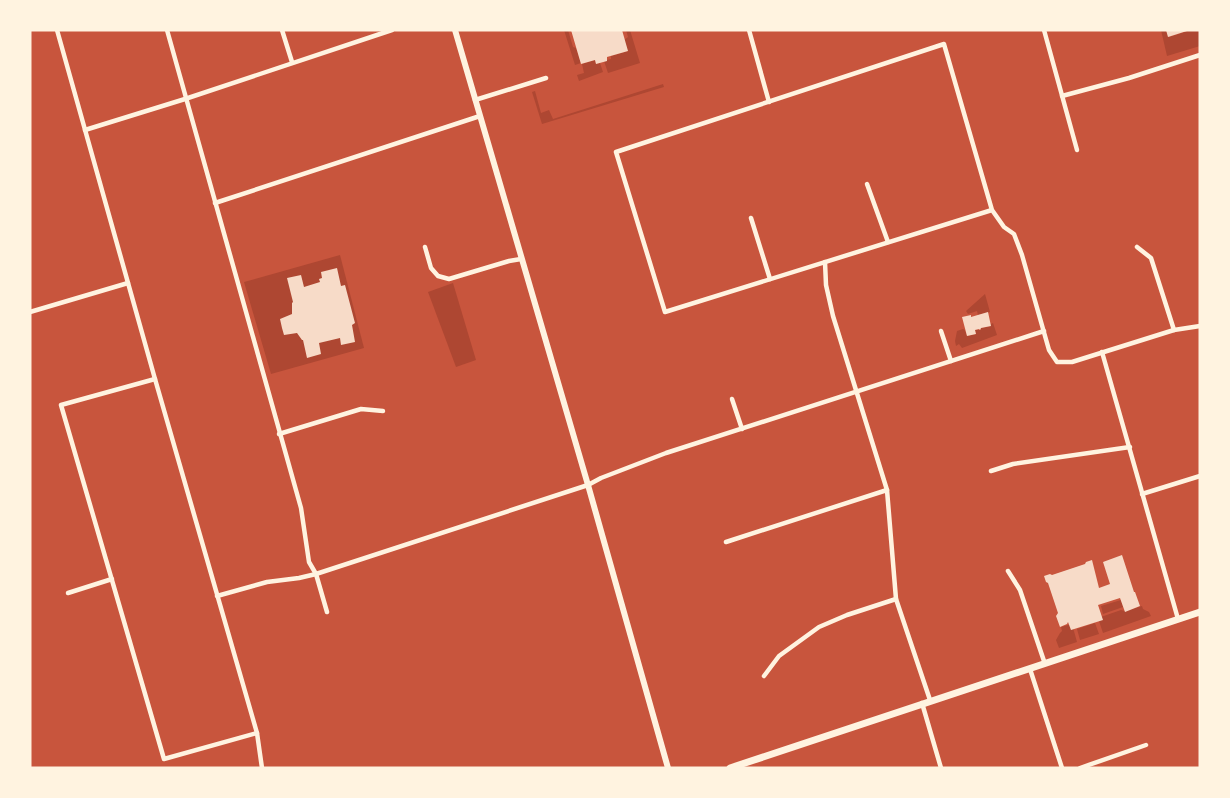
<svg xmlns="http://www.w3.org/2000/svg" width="1230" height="798" font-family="'Asap Condensed',sans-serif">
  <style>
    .green { fill: #ae4732 }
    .building { fill: #f7dbc8 }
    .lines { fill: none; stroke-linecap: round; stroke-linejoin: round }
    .minor { stroke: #fff3e0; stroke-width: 4.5 }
    .tertiary { stroke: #fff3e0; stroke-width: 6 }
    .secondary { stroke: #fff3e0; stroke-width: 7 }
  </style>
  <rect width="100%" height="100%" fill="#c8553d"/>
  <!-- green -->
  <g class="green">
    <polygon points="564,30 568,30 573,47 576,48 581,63 575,65"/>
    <polygon points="626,30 630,30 640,63 608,73 604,61 611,59 611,56 628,51 624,40 628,37"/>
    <polygon points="1161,30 1166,30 1169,37 1191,30 1200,30 1200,46 1167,56"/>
    <polygon points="595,60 596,64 600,63 603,72 579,81 577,75 584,73 582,64"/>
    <polygon points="663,84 664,87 542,124 532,92 535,91 541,113 549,110 553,119"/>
    <polygon points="340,255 364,348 271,374 244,282"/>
    <polygon points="453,283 476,360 456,367 428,292"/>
    <polygon points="985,294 990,312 978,315 977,311 968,314 966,311"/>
    <polygon points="993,323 997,335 962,348 959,344 956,346 955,341 957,331 963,329 965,330 967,336 976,334 975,330 981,330 981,328 991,326 991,324"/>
    <polygon points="1121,600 1123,607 1103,614 1101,606"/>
    <polygon points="1142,606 1143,609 1149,612 1151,616 1103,633 1098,618 1121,610 1125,611"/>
    <polygon points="1095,623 1099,634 1080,640 1077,629"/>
    <polygon points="1072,624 1077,642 1059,648 1056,640 1060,633 1062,631 1061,627"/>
  </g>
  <!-- building -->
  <g class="building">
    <polygon points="571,30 622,30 628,51 607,57 607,61 596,64 595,60 581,64"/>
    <polygon points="1166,30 1190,30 1168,37"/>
    <polygon points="337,268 341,286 345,285 355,323 352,325 355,342 341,345 340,338 319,343 321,354 307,358 303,340 302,340 297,333 284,335 282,328 280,319 292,314 292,303 293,302 287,278 301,275 304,287 320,282 319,279 322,278 321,272"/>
    <polygon points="988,312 991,326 981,328 980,330 979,329 975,330 976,334 967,336 962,317 971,315 971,317"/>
    <polygon points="1122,555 1134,592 1135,592 1140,606 1125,612 1120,598 1098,605 1103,620 1071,630 1068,622 1067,624 1060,627 1056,616 1058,613 1048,583 1046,582 1044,576 1050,574 1052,575 1085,564 1086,562 1092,560 1099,588 1110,584 1103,562"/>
  </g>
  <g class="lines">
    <!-- minor -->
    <g class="minor">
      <polyline points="57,30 155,379 257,733 262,768"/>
      <polyline points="167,30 301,508 309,562 316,574 327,612"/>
      <polyline points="282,30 292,62"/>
      <polyline points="749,30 769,102"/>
      <polyline points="1044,30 1077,150"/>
      <polyline points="1062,96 1129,78 1200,55"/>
      <polyline points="475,100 546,78"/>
      <polyline points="85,130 185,99 392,30"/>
      <polyline points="867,184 888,242"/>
      <polyline points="215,203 480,116"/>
      <polyline points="992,210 665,312 616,152 944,44 992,210 1004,227 1014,234 1022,255 1049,350 1057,362 1072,362 1174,330 1200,326"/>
      <polyline points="751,218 770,279"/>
      <polyline points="425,247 431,268 438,276 449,279 509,261 521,259"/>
      <polyline points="1137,247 1151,258 1174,330"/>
      <polyline points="825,262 826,285 833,316 887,490 896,599 930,700"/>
      <polyline points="30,312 128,283"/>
      <polyline points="941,331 951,361"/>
      <polyline points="1102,352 1178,619"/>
      <polyline points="155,379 61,405 164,759 257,733"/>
      <polyline points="732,399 742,429"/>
      <polyline points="279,434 361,409 383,411"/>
      <polyline points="991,471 1013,464 1130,447"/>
      <polyline points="1142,494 1200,476"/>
      <polyline points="726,542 887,490"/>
      <polyline points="1008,571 1020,590 1045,664"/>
      <polyline points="68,593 112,579"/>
      <polyline points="217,596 267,582 299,578 316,574 588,485 601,478 666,453 1044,331"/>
      <polyline points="1030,669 1062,768"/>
      <polyline points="764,676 779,656 819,627 847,615 896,599"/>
      <polyline points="922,703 941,768"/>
      <polyline points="1080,768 1146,745"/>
    </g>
    <!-- tertiary -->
    <polyline class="tertiary" points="455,30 588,485 668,768"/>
    <!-- secondary -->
    <polyline class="secondary" points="730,768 1200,612"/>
  </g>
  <!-- border -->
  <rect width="1230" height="798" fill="none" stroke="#fff3e0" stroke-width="63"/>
</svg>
